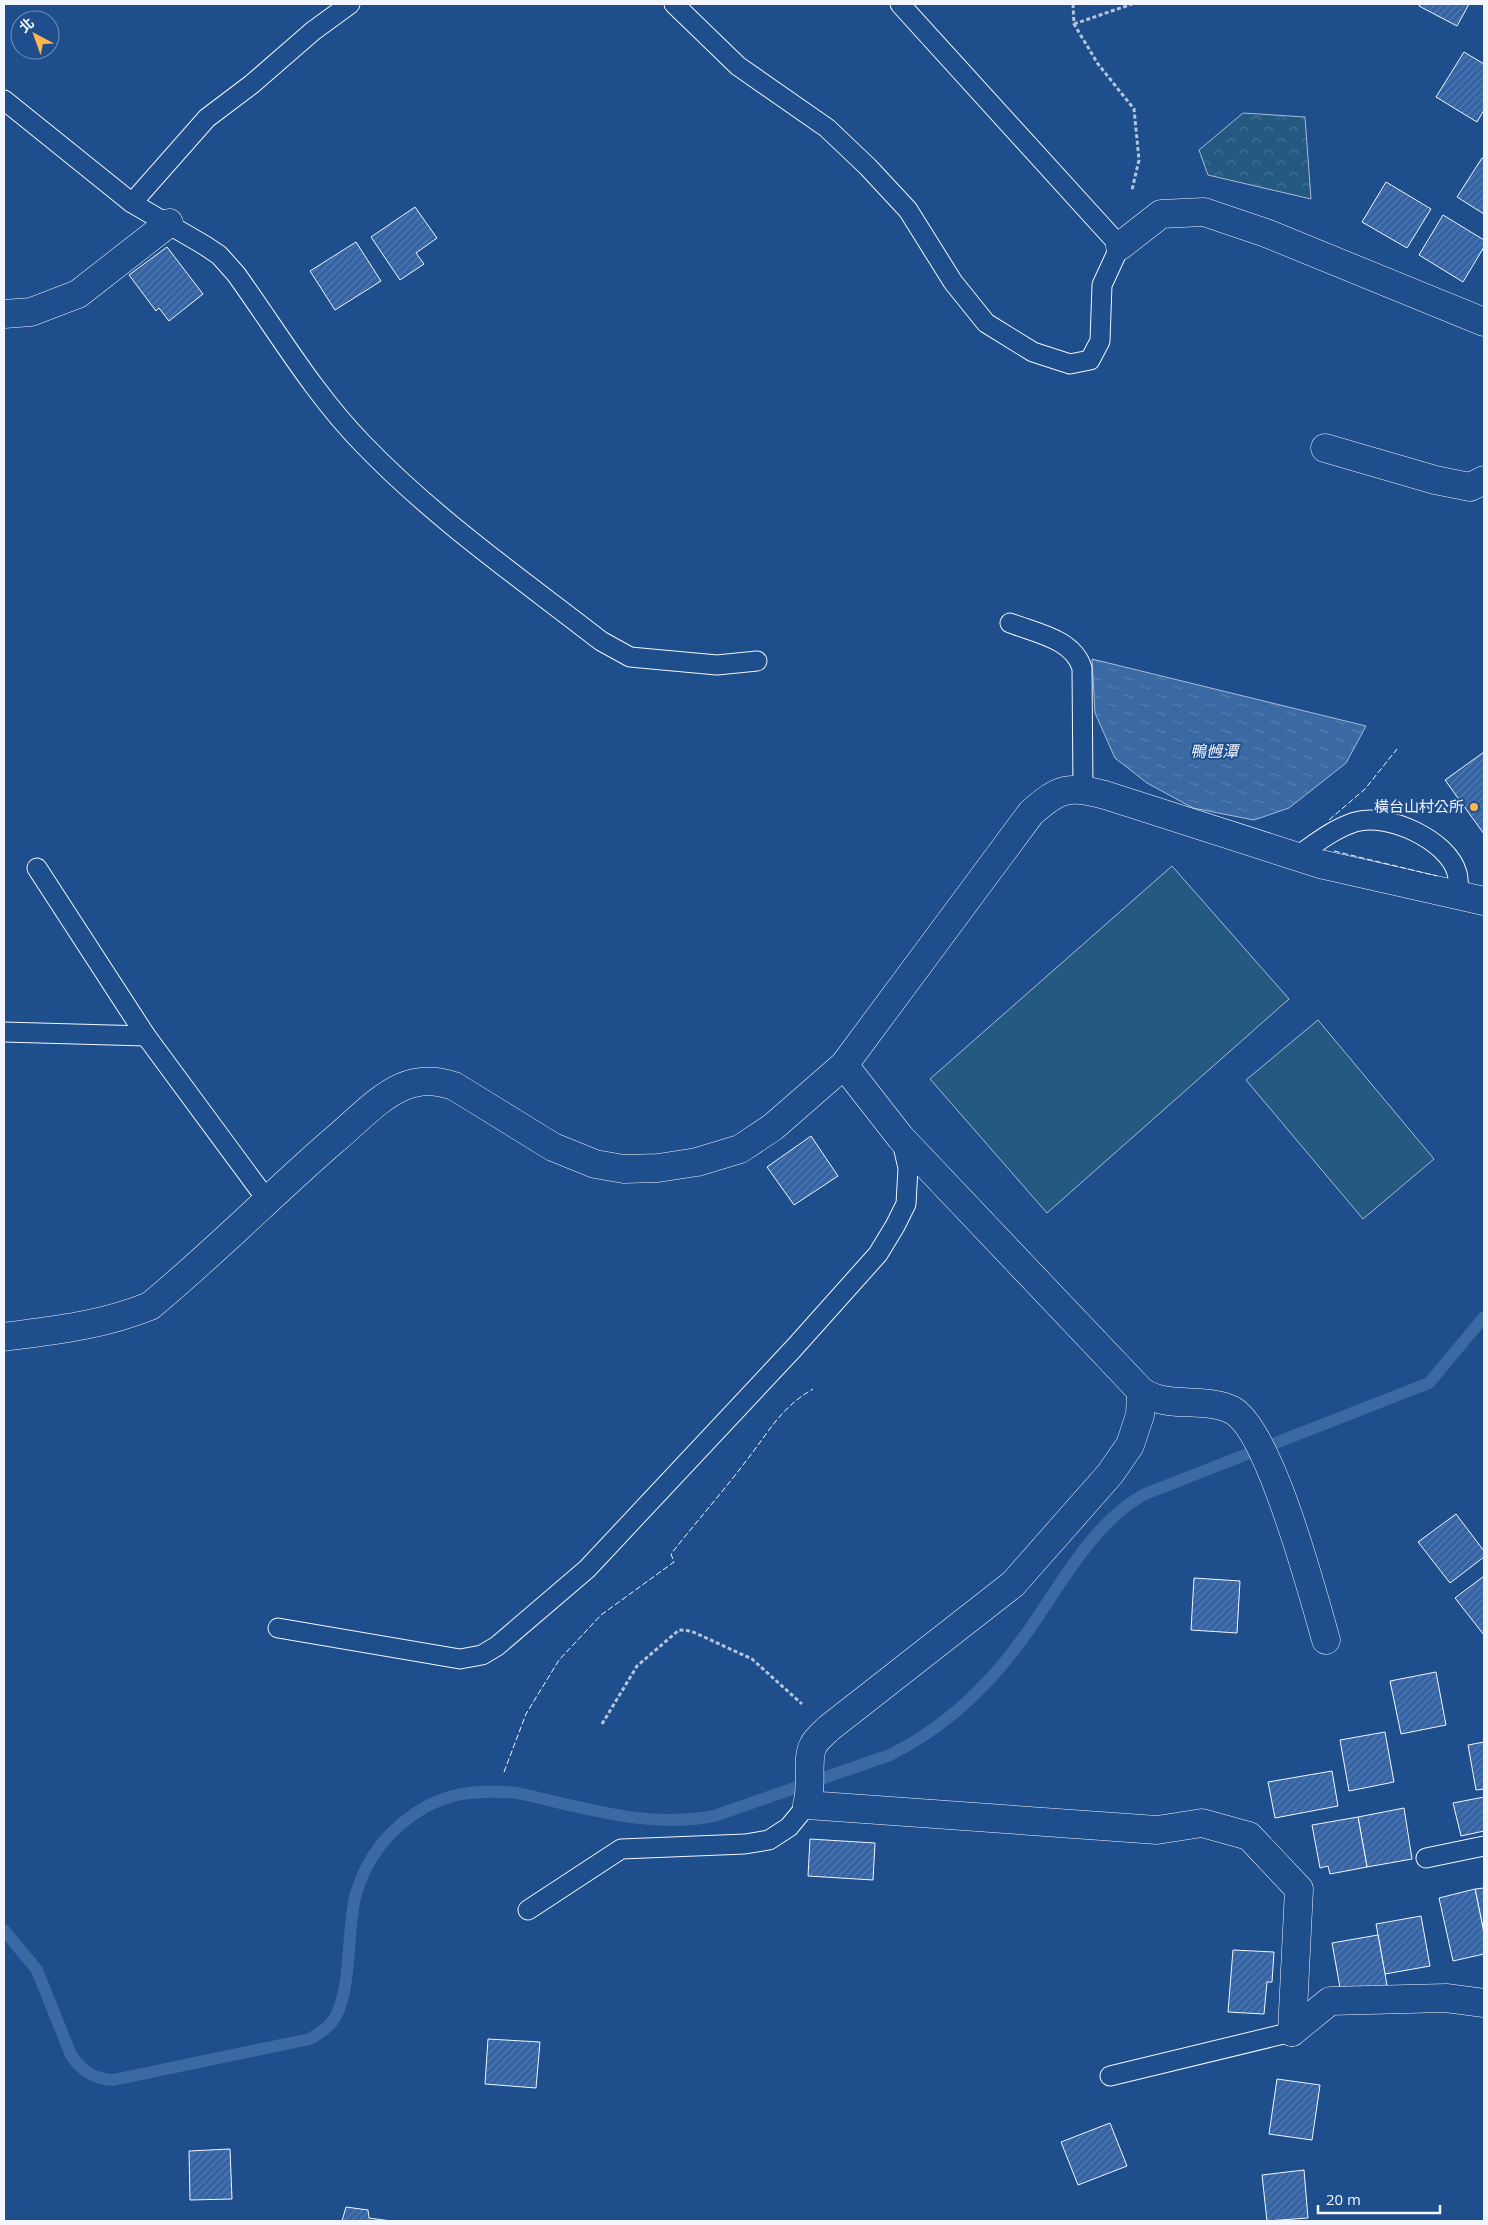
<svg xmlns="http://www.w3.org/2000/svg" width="1488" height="2225" font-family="'Open Sans','Noto Sans TC',sans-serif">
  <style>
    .grass { fill: #245a82; stroke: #a8bbd7 }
    .forest { fill: url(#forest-crowns); stroke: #a8bbd7 }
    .water { fill: url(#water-ripples); stroke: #a8bbd7 }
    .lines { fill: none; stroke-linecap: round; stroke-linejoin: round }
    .stream { stroke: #3b69a3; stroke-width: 12 }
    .building { fill: url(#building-hatch); stroke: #f2f6ff }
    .lane-casing { stroke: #f2f6ff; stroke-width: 21 }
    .street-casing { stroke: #f2f6ff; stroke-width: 29 }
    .path { stroke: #b3c4dc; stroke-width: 3; stroke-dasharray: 4 2.5; stroke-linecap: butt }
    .lane { stroke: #1f4e8c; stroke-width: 19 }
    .street { stroke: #1f4e8c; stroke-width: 28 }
    .fence { stroke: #f2f6ff; stroke-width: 1; stroke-dasharray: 6 2.5; stroke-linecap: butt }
    .poi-dot { fill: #ffb74d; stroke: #1f4e8c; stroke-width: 2 }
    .labels { text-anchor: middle; stroke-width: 4; stroke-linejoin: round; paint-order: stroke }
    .poi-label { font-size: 15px; fill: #f2f6ff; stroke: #1f4e8c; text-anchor: end }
    .water-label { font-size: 16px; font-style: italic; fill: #f2f6ff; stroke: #1f4e8c }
  </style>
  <defs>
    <pattern id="forest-crowns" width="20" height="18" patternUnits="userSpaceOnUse" patternTransform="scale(1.25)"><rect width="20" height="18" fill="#245a82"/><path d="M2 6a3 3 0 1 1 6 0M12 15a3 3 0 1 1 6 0" fill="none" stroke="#447295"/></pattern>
    <pattern id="water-ripples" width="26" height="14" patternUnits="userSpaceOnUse" patternTransform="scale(1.25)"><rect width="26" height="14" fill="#3b69a3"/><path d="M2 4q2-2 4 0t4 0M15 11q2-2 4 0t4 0" fill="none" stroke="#587fb1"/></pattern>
    <pattern id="building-hatch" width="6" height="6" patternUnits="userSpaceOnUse" patternTransform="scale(1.25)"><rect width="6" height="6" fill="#3563a3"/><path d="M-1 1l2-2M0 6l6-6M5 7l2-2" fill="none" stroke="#537ab1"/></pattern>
  </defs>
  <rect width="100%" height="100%" fill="#1f4e8c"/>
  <!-- grass -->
  <g class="grass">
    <polygon points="1172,866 1289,999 1047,1213 930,1079"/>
    <polygon points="1318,1020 1434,1159 1363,1219 1246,1080"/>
  </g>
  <!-- forest -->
  <polygon class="forest" points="1243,113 1305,117 1311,199 1208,175 1199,150"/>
  <!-- water -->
  <polygon class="water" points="1092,659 1366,726 1346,763 1289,808 1254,820 1193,808 1147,783 1115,758 1095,713"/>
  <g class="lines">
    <!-- stream -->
    <path class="stream" d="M4,1930L37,1970L71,2055C82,2071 94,2079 113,2080L310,2039C318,2034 325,2030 331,2023C353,1998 346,1928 356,1894C364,1866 378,1844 400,1825C437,1793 471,1789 517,1793C582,1807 647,1829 714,1816L890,1755C944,1728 988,1687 1023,1638C1059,1589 1091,1523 1145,1494L1429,1383L1484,1317"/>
  </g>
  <!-- building -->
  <g class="building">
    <polygon points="1420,4 1469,4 1457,26 1419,6"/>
    <polygon points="1464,52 1484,64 1484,110 1477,122 1436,97"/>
    <polygon points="1482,158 1484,159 1484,214 1457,197"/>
    <polygon points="1386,182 1431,209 1407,248 1362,222"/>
    <polygon points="415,207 437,238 416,253 424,264 400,280 371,237"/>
    <polygon points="1443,215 1484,240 1484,247 1463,282 1419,255"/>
    <polygon points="356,242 381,281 335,310 310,271"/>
    <polygon points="167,247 203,294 169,321 159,308 156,311 129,275"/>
    <polygon points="1484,752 1484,834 1445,780"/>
    <polygon points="811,1136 838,1176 794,1205 767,1167"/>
    <polygon points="1456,1514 1484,1551 1484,1557 1450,1583 1418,1542"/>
    <polygon points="1484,1576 1484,1635 1455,1598"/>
    <polygon points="1194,1578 1240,1581 1237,1633 1191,1630"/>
    <polygon points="1436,1672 1446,1725 1401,1734 1390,1681"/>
    <polygon points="1385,1732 1394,1782 1349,1791 1340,1740"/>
    <polygon points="1484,1742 1484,1789 1476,1790 1468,1745"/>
    <polygon points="1332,1771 1338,1806 1275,1818 1268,1782"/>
    <polygon points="1484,1797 1484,1831 1461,1836 1453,1803"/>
    <polygon points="1404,1808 1412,1859 1367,1867 1358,1817"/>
    <polygon points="1358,1817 1367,1867 1330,1874 1328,1866 1320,1868 1312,1825"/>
    <polygon points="810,1839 875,1843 873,1880 808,1876"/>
    <polygon points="1484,1888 1484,1933 1475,1889"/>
    <polygon points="1475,1889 1484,1933 1484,1954 1453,1961 1439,1898"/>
    <polygon points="1421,1916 1430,1966 1385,1974 1376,1924"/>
    <polygon points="1378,1935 1387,1985 1341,1993 1332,1943"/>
    <polygon points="1233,1950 1274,1952 1272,1982 1267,1982 1264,2014 1228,2012"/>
    <polygon points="488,2039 540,2042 536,2088 485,2084"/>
    <polygon points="1277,2079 1320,2085 1312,2140 1269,2134"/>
    <polygon points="1110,2123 1127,2166 1078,2185 1061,2142"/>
    <polygon points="230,2149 232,2199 190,2200 189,2151"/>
    <polygon points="1304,2170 1308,2218 1267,2221 1262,2175"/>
    <polygon points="346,2207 368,2210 369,2218 391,2221 342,2221"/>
  </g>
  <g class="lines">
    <!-- lane casing -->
    <g class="lane-casing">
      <g id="lane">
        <polyline points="674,4 738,66 827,128 868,167 908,210 953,282 986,323 1033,352 1070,364 1090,360 1100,341 1102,285 1120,246 900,4"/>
        <path d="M4,100L132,203L204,245L219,255L236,274C277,331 314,394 363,444C434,518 520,578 601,641L630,657L717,665L757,661"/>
        <polyline points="132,203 207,118 252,84 313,31 350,4"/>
        <path d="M1010,623C1036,633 1073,639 1082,668L1083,789"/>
        <path d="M1296,857C1315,844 1333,829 1355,822C1387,812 1448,840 1457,873C1459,880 1458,889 1459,896"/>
        <polyline points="37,868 146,1036 267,1200"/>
        <polyline points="4,1032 146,1036"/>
        <polyline points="278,1628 460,1659 482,1655 497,1646 587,1569 794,1348 878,1254 895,1226 906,1204 908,1168 902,1142"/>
        <polyline points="1426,1858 1484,1846"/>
        <polyline points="528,1910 621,1849 745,1844 769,1840 789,1827 807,1805"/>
        <polyline points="1110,2076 1292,2032"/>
      </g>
    </g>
    <!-- street casing -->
    <g class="street-casing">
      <g id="street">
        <polyline points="1120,246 1161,214 1204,212 1266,233 1484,322"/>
        <polyline points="4,314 31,312 78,294 169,223"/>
        <polyline points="1325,448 1435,480 1470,487 1484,480"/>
        <path d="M844,1065L901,1138L1141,1391C1168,1410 1204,1396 1232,1410C1270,1430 1313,1595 1326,1640"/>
        <path d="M4,1337C56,1330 100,1326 150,1306C213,1254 271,1195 333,1141C355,1123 377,1098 402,1087C420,1079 436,1080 454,1086L553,1147L595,1164L624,1169L658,1168L697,1162L740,1149L773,1127L844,1065L1031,813C1059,788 1069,785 1105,795L1320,864L1484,901"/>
        <path d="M1141,1391L1140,1415L1130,1445L1110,1474L1013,1584L829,1728C824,1733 816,1739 813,1746C806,1759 813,1786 807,1805L1157,1830L1202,1823L1249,1836L1299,1889L1292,2032"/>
        <polyline points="1292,2032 1330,2001 1446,1998 1484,2003"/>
      </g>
    </g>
    <!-- path -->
    <g class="path">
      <polyline points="1073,4 1074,24 1098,64 1134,109 1139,160 1132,190"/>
      <polyline points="1074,24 1132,4"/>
      <polyline points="602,1724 637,1666 679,1630 691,1631 752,1659 802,1704"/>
    </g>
    <!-- lane -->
    <use href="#lane" class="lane"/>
    <!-- street -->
    <use href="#street" class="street"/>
    <!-- fence -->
    <g class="fence">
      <polyline points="1329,820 1365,789 1397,749"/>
      <polyline points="1334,851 1437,876"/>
      <path d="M504,1772L526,1714L559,1660L601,1615L674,1562L671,1554C696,1522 722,1493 746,1461C769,1432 780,1408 813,1389"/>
    </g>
  </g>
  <!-- markers -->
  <circle class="poi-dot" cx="1474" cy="807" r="5"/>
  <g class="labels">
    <!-- poi labels -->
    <g class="poi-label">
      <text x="1464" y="812">橫台山村公所</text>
    </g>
    <!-- water labels -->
    <g class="water-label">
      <text x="1214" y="757">鴨乸潭</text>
    </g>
  </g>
  <!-- border -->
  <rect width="1488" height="2225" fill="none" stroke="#f2f6ff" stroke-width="10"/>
  <!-- north arrow -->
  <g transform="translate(35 35) rotate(319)"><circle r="24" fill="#1f4e8c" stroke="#7391ba"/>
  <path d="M0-4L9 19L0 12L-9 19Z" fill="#ffb74d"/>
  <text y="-8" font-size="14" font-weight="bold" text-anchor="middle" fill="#f2f6ff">北</text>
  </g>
  <!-- scale -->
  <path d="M1318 2205v8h122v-8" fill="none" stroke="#f2f6ff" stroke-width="2.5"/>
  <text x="1326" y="2205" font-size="15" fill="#f2f6ff" stroke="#1f4e8c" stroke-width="4" paint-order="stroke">20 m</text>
</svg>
